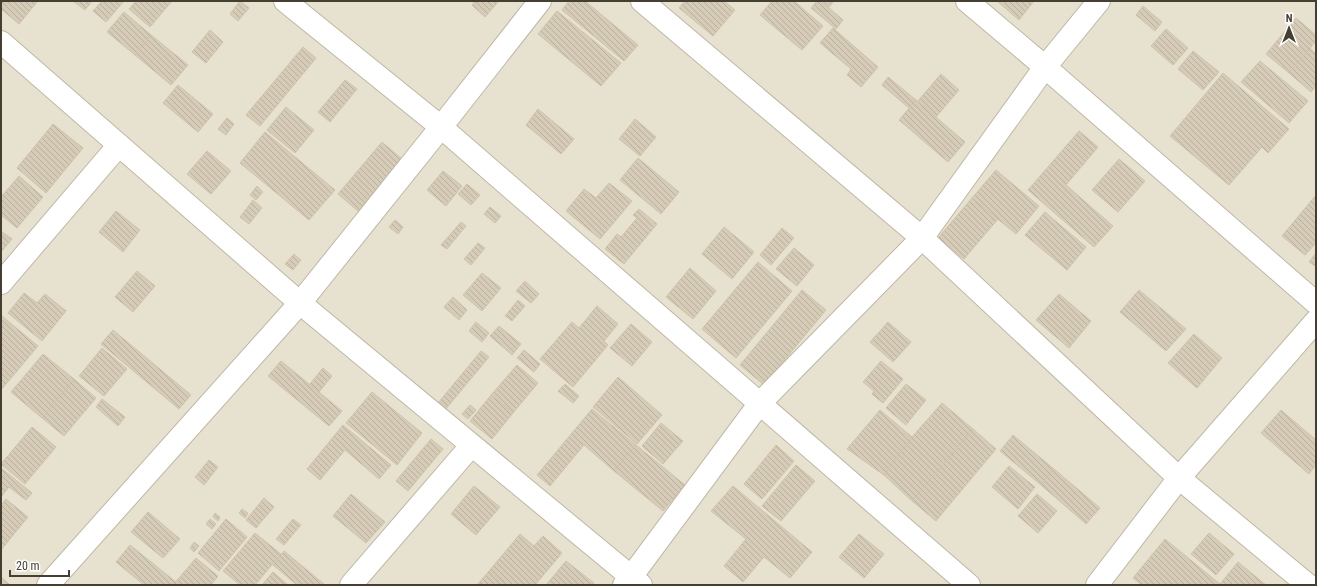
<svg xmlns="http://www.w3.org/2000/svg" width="1317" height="586" font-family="'Roboto Condensed',sans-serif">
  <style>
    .residential { fill: #e7e1d0 }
    .building { fill: url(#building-back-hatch); stroke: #d0c3aa }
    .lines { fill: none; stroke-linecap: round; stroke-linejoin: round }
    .minor-casing { stroke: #bfb7a4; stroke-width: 24 }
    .minor { stroke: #fff; stroke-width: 22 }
  </style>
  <defs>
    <pattern id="building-back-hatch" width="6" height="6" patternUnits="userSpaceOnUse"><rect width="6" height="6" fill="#d5cbb7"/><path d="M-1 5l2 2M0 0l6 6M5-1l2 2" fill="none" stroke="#b8af9e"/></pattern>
  </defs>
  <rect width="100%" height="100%" fill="#f3efe2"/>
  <!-- residential -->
  <rect class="residential" x="1" y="1" width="1315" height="584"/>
  <!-- building -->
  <g class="building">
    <polygon points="1,1 38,1 19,24 1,9"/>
    <polygon points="73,1 92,1 85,10"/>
    <polygon points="102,1 124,1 106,22 93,11"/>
    <polygon points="136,1 172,1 150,27 129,9"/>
    <polygon points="240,1 249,8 238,21 230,14"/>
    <polygon points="475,1 499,1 485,17 472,5"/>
    <polygon points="569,1 585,1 638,45 624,61 562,10"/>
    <polygon points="685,1 724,1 735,10 713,36 679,8"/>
    <polygon points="772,1 794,1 823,26 802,50 760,15"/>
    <polygon points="817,1 821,1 843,20 836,29 811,8"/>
    <polygon points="822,1 834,1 829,7"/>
    <polygon points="997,1 1034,1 1019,20"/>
    <polygon points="1143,6 1162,22 1155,31 1136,15"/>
    <polygon points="557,11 621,63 601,86 538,34"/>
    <polygon points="124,12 151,35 135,55 107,32"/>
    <polygon points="1296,18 1316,35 1316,41 1289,73 1266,54"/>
    <polygon points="833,28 878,67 861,87 847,75 851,69 820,43"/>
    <polygon points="1166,29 1188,48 1173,65 1151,46"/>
    <polygon points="210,30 223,42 206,63 192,52"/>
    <polygon points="151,35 188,65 171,85 135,55"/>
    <polygon points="303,47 316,58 260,126 246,115"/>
    <polygon points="1310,48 1316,54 1316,86 1311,92 1289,73"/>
    <polygon points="1193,51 1219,72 1203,90 1178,69"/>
    <polygon points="1260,61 1308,101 1289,123 1241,82"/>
    <polygon points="1223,73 1289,129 1268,153 1262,147 1229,185 1170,136"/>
    <polygon points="941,74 959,90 936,117 917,102"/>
    <polygon points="888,77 916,100 909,108 882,85"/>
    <polygon points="345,80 357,89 330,122 318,112"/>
    <polygon points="178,85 213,114 198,132 163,103"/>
    <polygon points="916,100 965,142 948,162 899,120"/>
    <polygon points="286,107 314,130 295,153 267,130"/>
    <polygon points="538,109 574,139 561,154 526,125"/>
    <polygon points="227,118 234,124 226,135 218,129"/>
    <polygon points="635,119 656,137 640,156 619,139"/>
    <polygon points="53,124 83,148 46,193 17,168"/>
    <polygon points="1079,131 1098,147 1066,185 1113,226 1094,247 1028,190"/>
    <polygon points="265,132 335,190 309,220 240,163"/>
    <polygon points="382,142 402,159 358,211 338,194"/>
    <polygon points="207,151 231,171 211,194 187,174"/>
    <polygon points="638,158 679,192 661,214 620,180"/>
    <polygon points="1119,159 1145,181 1118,212 1092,190"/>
    <polygon points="996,170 1039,206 1016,234 972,198"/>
    <polygon points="443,171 462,186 446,206 427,190"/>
    <polygon points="19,176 43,197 17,228 1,215 1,197"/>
    <polygon points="609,183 632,201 600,239 566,211 584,189 596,198"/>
    <polygon points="467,184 480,195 471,205 458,194"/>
    <polygon points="257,186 263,192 256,200 250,195"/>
    <polygon points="1316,195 1316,243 1305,255 1282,236"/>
    <polygon points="972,198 998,219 964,259 938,238"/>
    <polygon points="253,200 262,208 249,224 240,217"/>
    <polygon points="490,207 501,216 495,223 484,214"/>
    <polygon points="639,209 657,224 624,264 605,249 617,234 621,237 637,218 633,215"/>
    <polygon points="116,211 140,230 123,252 99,232"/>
    <polygon points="1045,212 1086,247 1067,270 1025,235"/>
    <polygon points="395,220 403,227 398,234 389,227"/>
    <polygon points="461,222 466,226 447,249 441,245"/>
    <polygon points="724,227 754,252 732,279 702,254"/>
    <polygon points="782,228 794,238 771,265 760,255"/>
    <polygon points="1,231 12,239 1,252"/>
    <polygon points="478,243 485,248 471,265 464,259"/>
    <polygon points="794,248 814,265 797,286 776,269"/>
    <polygon points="1316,253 1316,267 1309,262"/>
    <polygon points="294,254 301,260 293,270 285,264"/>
    <polygon points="758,262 792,291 736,358 702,329"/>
    <polygon points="690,268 716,291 693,319 666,297"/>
    <polygon points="137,271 155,286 133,312 115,297"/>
    <polygon points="482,273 501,288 482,311 463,295"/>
    <polygon points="525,281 539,294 531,303 516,291"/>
    <polygon points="802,290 826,310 764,385 740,365"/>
    <polygon points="1139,290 1186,329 1166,351 1120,312"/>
    <polygon points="24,293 37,303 45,294 66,311 42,341 8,313"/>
    <polygon points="1059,294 1091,321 1069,348 1036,320"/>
    <polygon points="453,297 467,310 459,320 444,307"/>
    <polygon points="518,300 525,306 512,321 505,316"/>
    <polygon points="597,306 618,324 604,341 608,345 573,387 540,359 572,322 579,328"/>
    <polygon points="2,316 38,346 1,390 1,317"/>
    <polygon points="476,322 489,333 482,342 469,331"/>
    <polygon points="888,322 911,342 893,362 870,342"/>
    <polygon points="631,324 652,342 632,366 610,348"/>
    <polygon points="499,326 521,344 512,355 490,336"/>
    <polygon points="113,330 191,395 179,409 101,344"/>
    <polygon points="1194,334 1222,358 1197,388 1168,363"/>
    <polygon points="102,348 127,369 104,396 79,376"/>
    <polygon points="524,350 540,364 534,372 517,358"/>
    <polygon points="481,351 489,357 445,410 438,403"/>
    <polygon points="43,354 74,379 42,418 11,392"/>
    <polygon points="281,361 342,411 329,426 268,376"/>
    <polygon points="881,361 903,379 883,403 872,394 874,391 863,382"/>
    <polygon points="517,365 538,383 513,413 491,395"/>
    <polygon points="323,368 332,376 319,392 310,384"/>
    <polygon points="618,377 662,415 637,444 593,407"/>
    <polygon points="74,379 96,398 64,436 42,418"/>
    <polygon points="565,384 579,396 573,403 558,391"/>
    <polygon points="906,384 926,400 906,425 886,408"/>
    <polygon points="372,392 422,433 397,465 346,423"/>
    <polygon points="491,395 513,413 492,439 470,421"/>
    <polygon points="102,399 125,417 118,426 96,407"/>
    <polygon points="942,403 973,429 912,501 884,475 912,437"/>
    <polygon points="470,405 476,410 468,419 462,414"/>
    <polygon points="592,409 636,445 614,471 584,445 550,486 537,475"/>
    <polygon points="880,410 912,437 884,475 847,449"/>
    <polygon points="1281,410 1316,440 1316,465 1309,474 1261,433"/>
    <polygon points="661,423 683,441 663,464 642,446"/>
    <polygon points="343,425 391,465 379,479 345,450 320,480 307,469"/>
    <polygon points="32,427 56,447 25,484 1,464"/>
    <polygon points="973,429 996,449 936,521 912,501"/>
    <polygon points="1013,435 1054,469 1041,485 1000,451"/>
    <polygon points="431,439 443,449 408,491 396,481"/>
    <polygon points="636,445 685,485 663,511 614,471"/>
    <polygon points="776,445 794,461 762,499 744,484"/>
    <polygon points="209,460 218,467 204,485 195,477"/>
    <polygon points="796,465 815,481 781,521 762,506"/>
    <polygon points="1009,466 1035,487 1018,509 992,487"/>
    <polygon points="1,468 32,493 26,500 9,487 1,497"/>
    <polygon points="1054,469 1100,508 1086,524 1041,485"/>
    <polygon points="474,486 500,507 476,535 451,514"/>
    <polygon points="733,486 812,552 790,578 764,557 743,582 724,566 746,539 711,511"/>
    <polygon points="351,494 385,522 366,543 333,516"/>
    <polygon points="1037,494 1057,511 1038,533 1018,516"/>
    <polygon points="264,498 274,507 256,528 246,520"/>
    <polygon points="6,499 28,517 1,550 1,505"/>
    <polygon points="242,509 248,513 245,518 239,513"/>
    <polygon points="148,512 180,539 163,558 131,532"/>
    <polygon points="215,513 220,517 218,521 213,517"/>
    <polygon points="210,519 216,524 212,529 206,524"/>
    <polygon points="226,519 247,537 219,571 198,553"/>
    <polygon points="293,519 301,525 284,545 276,539"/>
    <polygon points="255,533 281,554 255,585 240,585 223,571"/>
    <polygon points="1209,533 1234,554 1216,575 1191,554"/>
    <polygon points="520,534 534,546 543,536 562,553 535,585 506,585 489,571"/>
    <polygon points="859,534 884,554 864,578 839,557"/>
    <polygon points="1165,539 1220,584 1238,562 1266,585 1142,585 1133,578"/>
    <polygon points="194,542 199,546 194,552 190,548"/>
    <polygon points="130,545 176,582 173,585 144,585 116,562"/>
    <polygon points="284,551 324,584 323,585 297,585 273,565"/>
    <polygon points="196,558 218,576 211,585 173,585"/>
    <polygon points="566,561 594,583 592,585 546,585"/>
    <polygon points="489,571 506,585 477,585"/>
    <polygon points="273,572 288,585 262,585"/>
    <polygon points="1,577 10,585 1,585"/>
  </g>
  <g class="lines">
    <!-- minor casing -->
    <g class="minor-casing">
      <g id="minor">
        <polyline points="285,1 441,127 969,585"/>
        <polyline points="642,1 922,238 1179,478 1308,585"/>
        <polyline points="967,1 1045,67 1316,303"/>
        <polyline points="1,42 300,303 641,585"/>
        <polyline points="1,283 119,145"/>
        <polyline points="48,585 300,303 441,127 540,1"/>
        <polyline points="351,585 471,446"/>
        <polyline points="624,585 631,577 760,403 922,238 1045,67 1099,1"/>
        <polyline points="1097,585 1179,478 1316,321"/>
      </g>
    </g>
    <!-- minor -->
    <use href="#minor" class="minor"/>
  </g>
  <!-- border -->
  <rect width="1317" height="586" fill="none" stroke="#453f32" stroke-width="4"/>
  <!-- north arrow -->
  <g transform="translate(1289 28)" stroke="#ffffff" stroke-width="3" paint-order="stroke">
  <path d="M0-3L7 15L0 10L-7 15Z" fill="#453f32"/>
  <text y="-6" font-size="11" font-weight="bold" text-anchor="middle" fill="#453f32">N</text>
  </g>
  <!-- scale -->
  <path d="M10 570v6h59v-6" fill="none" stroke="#453f32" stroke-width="2"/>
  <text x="16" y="570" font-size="12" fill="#453f32" stroke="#ffffff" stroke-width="3" paint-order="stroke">20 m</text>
</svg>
